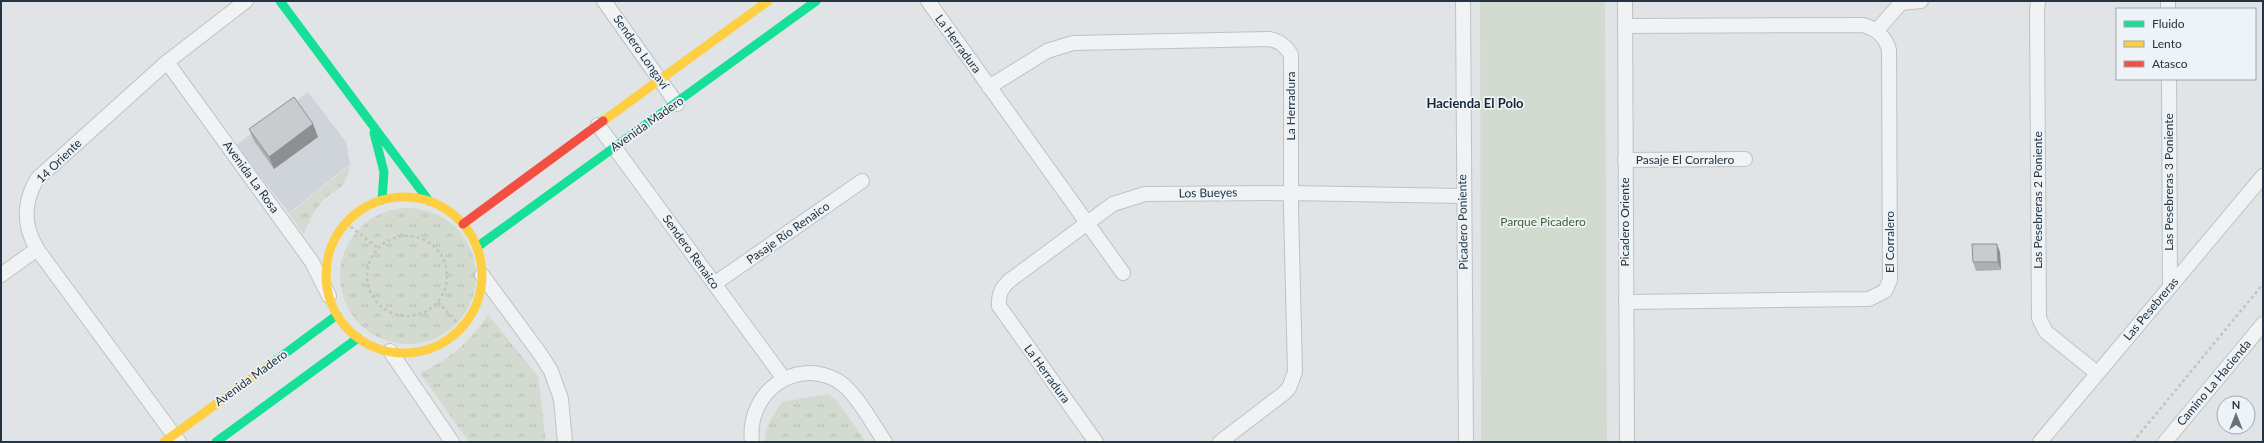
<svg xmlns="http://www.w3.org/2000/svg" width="2264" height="443" font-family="Lato,sans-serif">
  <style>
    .built { fill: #ced4da }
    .grass { fill: url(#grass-tufts) }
    .green { fill: #d3dbd0 }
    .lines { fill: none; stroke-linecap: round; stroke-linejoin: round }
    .street-casing { stroke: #bfc2c4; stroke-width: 16 }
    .path { stroke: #bfc4c6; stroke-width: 2.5; stroke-dasharray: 3 3; stroke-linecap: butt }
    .street { stroke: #f0f2f3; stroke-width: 14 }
    .fast { stroke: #16e098; stroke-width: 9 }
    .slow { stroke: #ffcf43; stroke-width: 9 }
    .jam { stroke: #f24e42; stroke-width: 9 }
    .wall { fill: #adafb2 }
    .shaded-wall { fill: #8d8f91 }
    .building { fill: #c9cccf; stroke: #8d8f91 }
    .labels { text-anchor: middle; stroke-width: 3.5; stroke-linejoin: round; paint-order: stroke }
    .street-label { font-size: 12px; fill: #253442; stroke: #edf3f6 }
    .park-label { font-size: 12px; fill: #425f31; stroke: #edf3f6 }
    .neighbourhood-label { font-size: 13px; font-weight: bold; fill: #182532; stroke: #edf3f6 }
  </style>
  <defs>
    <pattern id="grass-tufts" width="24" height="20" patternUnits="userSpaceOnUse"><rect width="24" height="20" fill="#d3dbd0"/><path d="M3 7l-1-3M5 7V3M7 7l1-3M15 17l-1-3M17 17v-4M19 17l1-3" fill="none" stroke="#b5bdb4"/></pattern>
  </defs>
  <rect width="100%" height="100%" fill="#e1e4e6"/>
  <!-- built -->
  <polygon class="built" points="308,92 346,142 350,164 289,213 236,145"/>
  <!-- grass -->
  <g class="grass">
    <path d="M350,165C345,194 336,185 321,203C313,212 308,224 304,234L289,214Z"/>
    <circle cx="408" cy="276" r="68"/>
    <path d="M488,315L538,376L546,442H469L420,373C450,359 469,343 488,315Z"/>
    <path d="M828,394L838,402L866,442H765C764,427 774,414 782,402Z"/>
  </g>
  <!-- green -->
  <polygon class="green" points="1480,1 1605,1 1607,442 1481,442"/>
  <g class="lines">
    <!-- street casing -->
    <g class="street-casing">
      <g id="street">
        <polyline points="604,1 677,104"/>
        <polyline points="928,1 1123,273"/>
        <polyline points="1463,1 1466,442"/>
        <polyline points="1625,1 1627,442"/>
        <polyline points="2038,1 2037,11 2039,318 2046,332 2097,373"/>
        <polyline points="2168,1 2168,9"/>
        <path d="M1625,26L1863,25C1877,29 1885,36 1889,50L1890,280L1885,291L1869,299L1626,302"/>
        <polyline points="1877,30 1901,3 1921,1"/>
        <polyline points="167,62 312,262 329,296"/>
        <polyline points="2169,79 2170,285"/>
        <path d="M989,87L1047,51L1073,43L1269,39C1280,41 1286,46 1291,55V209L1295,372L1289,388L1283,394L1220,442"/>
        <polyline points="598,125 784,379"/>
        <polyline points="1625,160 1745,159"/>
        <polyline points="1,275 37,249"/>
        <polyline points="482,275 541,355 551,371 561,399 565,442"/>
        <polyline points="714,284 862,181"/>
        <polyline points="390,351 452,442"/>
        <path d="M179,442L37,249C23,225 23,203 37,179L167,62L246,1"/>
        <path d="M752,442C746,394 794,356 838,381C856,392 873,425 885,442"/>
        <path d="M1096,442L999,306C998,295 1001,288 1009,281L1113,204L1145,194L1290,193L1463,196"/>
        <polyline points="2040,442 2263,176"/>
        <polyline points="2165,442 2263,324"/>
      </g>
    </g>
    <!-- path -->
    <g class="path">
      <polyline points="346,223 378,248"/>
      <circle cx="407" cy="276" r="40"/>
      <polyline points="438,302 462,328"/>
      <polyline points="2133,442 2263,284"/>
    </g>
    <!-- street -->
    <use href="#street" class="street"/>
    <!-- fast -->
    <g class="fast">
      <polyline points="280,1 429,201"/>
      <polyline points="374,133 384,172 382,200"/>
      <polyline points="477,247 816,1"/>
      <polyline points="275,361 337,315"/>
      <polyline points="216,442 358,338"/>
    </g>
    <!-- slow -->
    <g class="slow">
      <polyline points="603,121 768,1"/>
      <circle cx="404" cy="275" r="78"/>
      <polyline points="164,442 275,361"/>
    </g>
    <!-- jam -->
    <polyline class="jam" points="463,224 603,121"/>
  </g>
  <!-- wall -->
  <g class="wall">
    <polygon points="313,124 318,137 274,169 254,141 249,129"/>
    <polygon points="2000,252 2001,270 1976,271 1973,262"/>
  </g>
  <!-- shaded-wall -->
  <g class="shaded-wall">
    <polygon points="313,124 318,137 274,169 269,157"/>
    <polygon points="1997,244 2000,252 2001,270 1998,262"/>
  </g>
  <!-- building -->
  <g class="building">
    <polygon points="294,97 313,124 269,157 249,129"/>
    <polygon points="1972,244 1997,244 1998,262 1973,262"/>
  </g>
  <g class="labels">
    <!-- street labels -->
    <g class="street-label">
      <text transform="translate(958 44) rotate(54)" y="4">La Herradura</text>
      <text transform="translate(641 52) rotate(55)" y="4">Sendero Longaví</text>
      <text transform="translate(1291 106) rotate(-90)" y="4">La Herradura</text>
      <text transform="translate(647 124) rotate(-35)" y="4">Avenida Madero</text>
      <text x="1685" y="164">Pasaje El Corralero</text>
      <text transform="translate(59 161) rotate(-44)" y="4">14 Oriente</text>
      <text transform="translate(251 177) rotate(54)" y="4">Avenida La Rosa</text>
      <text transform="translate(2169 182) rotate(-90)" y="4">Las Pesebreras 3 Poniente</text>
      <text transform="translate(1208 193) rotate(-1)" y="4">Los Bueyes</text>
      <text transform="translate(2038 200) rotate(-90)" y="4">Las Pesebreras 2 Poniente</text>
      <text transform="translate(1463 222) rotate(-91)" y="4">Picadero Poniente</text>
      <text transform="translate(1625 222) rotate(-90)" y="4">Picadero Oriente</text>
      <text transform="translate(788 233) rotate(-35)" y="4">Pasaje Río Renaico</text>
      <text transform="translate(1890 242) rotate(-90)" y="4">El Corralero</text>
      <text transform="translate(691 252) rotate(54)" y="4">Sendero Renaico</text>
      <text transform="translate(2151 309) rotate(-50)" y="4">Las Pesebreras</text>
      <text transform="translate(1047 374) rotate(54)" y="4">La Herradura</text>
      <text transform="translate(251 378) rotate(-36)" y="4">Avenida Madero</text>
      <text transform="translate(2214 383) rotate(-50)" y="4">Camino La Hacienda</text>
    </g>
    <!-- park labels -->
    <g class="park-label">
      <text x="1543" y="226">Parque Picadero</text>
    </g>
    <!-- neighbourhood labels -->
    <g class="neighbourhood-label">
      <text x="1475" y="108">Hacienda El Polo</text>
    </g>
  </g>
  <!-- border -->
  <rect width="2264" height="443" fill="none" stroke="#253442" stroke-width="4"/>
  <!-- legend -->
  <rect x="2116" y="8" width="140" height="72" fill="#edf3f6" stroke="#9da7ae"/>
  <rect x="2124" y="21" width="20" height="6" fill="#16e098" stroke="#9da7ae"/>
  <text x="2152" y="28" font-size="12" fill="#253442">Fluido</text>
  <rect x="2124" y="41" width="20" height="6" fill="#ffcf43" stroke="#9da7ae"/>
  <text x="2152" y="48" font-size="12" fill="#253442">Lento</text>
  <rect x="2124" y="61" width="20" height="6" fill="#f24e42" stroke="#9da7ae"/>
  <text x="2152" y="68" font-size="12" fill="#253442">Atasco</text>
  <!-- north arrow -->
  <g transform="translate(2236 415)"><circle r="19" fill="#edf3f6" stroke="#9da7ae"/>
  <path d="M0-3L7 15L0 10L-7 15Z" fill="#67727b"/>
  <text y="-6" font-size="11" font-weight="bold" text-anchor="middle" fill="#253442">N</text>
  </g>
</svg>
